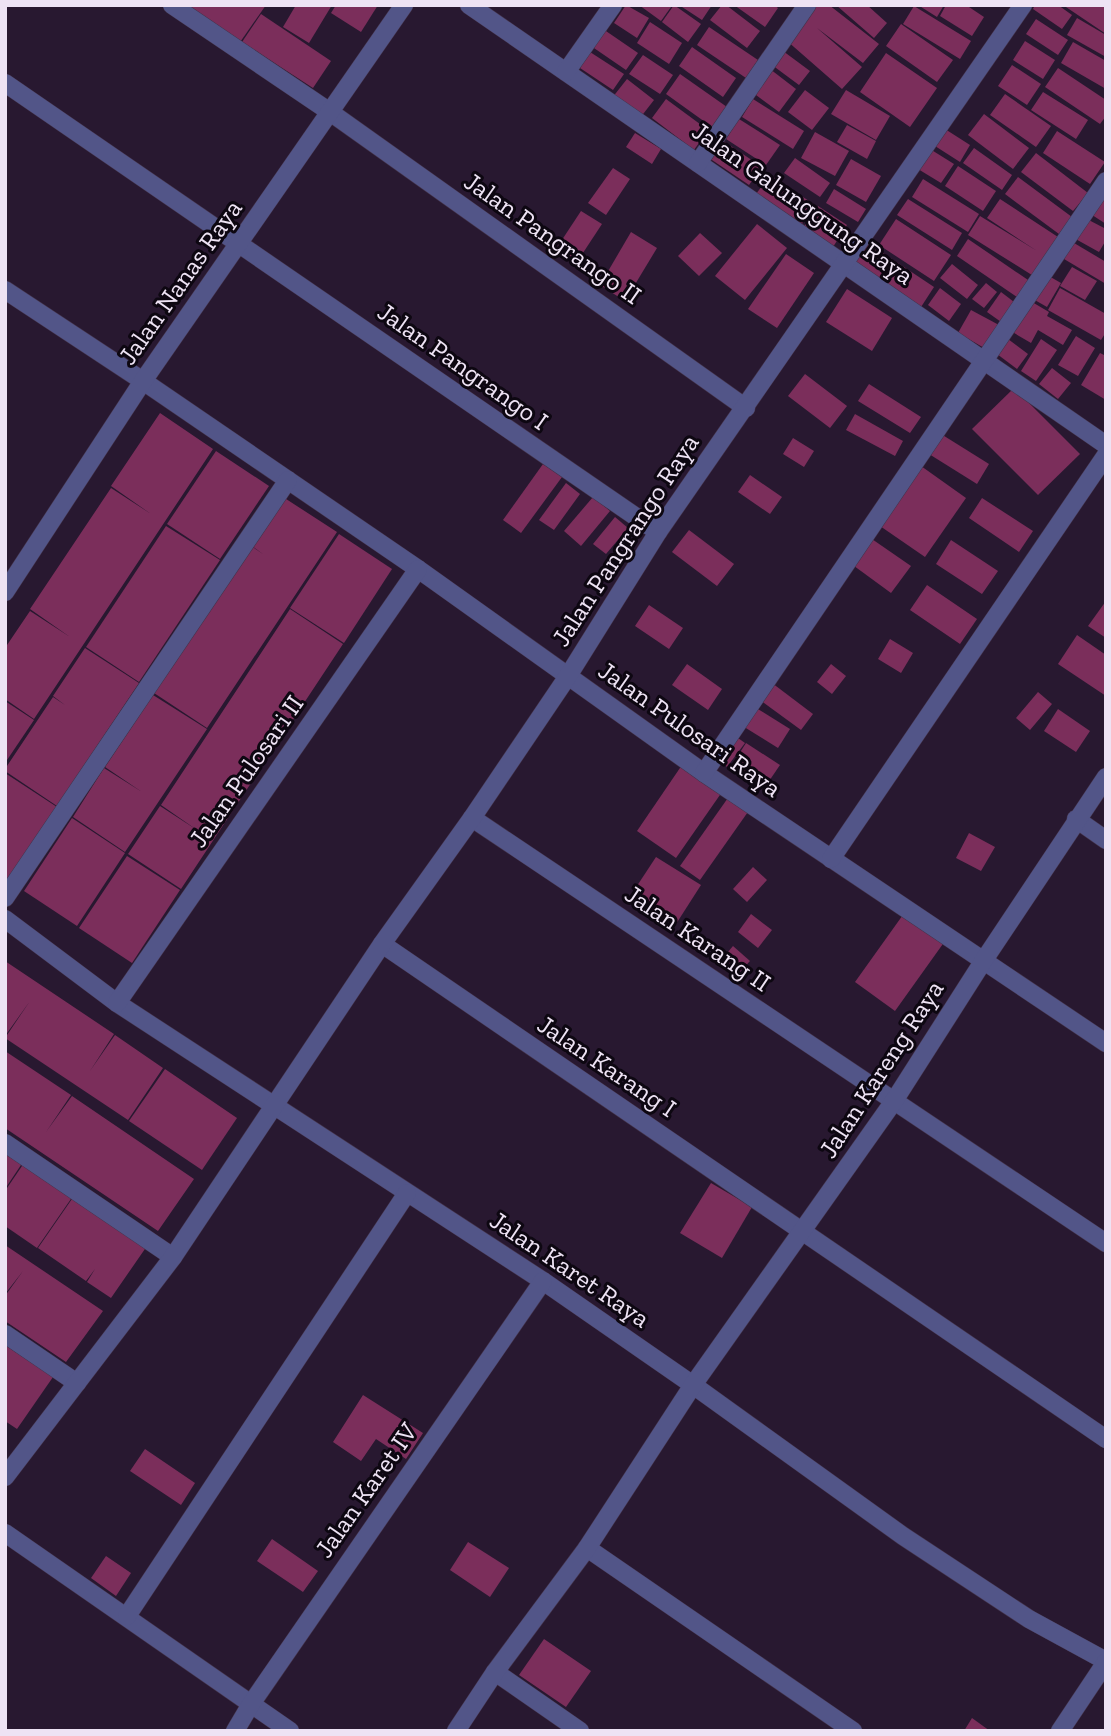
<svg xmlns="http://www.w3.org/2000/svg" width="1111" height="1736" font-family="'Zilla Slab',serif">
  <style>
    .building { fill: #7b2e5b }
    .lines { fill: none; stroke-linecap: round; stroke-linejoin: round }
    .minor-casing { stroke: #44344b; stroke-width: 19 }
    .minor { stroke: #525588; stroke-width: 18 }
    .labels { text-anchor: middle; stroke-width: 6; stroke-linejoin: round; paint-order: stroke }
    .street-label { font-size: 26px; fill: #eee3f4; stroke: #0d0711 }
  </style>
  <rect width="100%" height="100%" fill="#281830"/>
  <!-- building -->
  <g class="building">
    <polygon points="176,5 266,5 236,48"/>
    <polygon points="296,5 332,5 309,43 283,27"/>
    <polygon points="336,5 378,5 361,32 331,13"/>
    <polygon points="626,5 649,18 637,38 614,23"/>
    <polygon points="639,5 669,5 671,7 661,21"/>
    <polygon points="674,5 701,24 688,42 662,22"/>
    <polygon points="679,5 712,5 702,20"/>
    <polygon points="722,5 726,5 760,31 747,48 710,20"/>
    <polygon points="734,5 774,5 778,8 765,27"/>
    <polygon points="816,5 829,5 879,44 863,63 817,28 862,67 842,89 786,40"/>
    <polygon points="836,5 867,5 887,23 874,38"/>
    <polygon points="918,5 944,5 937,17"/>
    <polygon points="946,5 966,5 984,17 972,36 940,16"/>
    <polygon points="1035,5 1058,5 1072,15 1062,29 1033,9"/>
    <polygon points="1063,5 1106,5 1106,34"/>
    <polygon points="914,6 971,41 960,59 903,24"/>
    <polygon points="261,14 331,61 313,88 242,42"/>
    <polygon points="1077,18 1106,35 1106,57 1067,35"/>
    <polygon points="1036,19 1068,40 1058,55 1026,34"/>
    <polygon points="650,22 682,43 669,64 637,43"/>
    <polygon points="901,24 953,60 937,82 886,46"/>
    <polygon points="709,27 758,60 746,78 697,45"/>
    <polygon points="603,29 638,53 626,70 591,46"/>
    <polygon points="1025,41 1055,60 1043,79 1013,60"/>
    <polygon points="1073,42 1106,61 1106,89 1061,63"/>
    <polygon points="692,47 736,78 723,97 679,66"/>
    <polygon points="783,51 810,71 799,85 772,65"/>
    <polygon points="590,52 624,74 613,90 580,68"/>
    <polygon points="886,53 937,88 910,127 860,92"/>
    <polygon points="643,55 673,75 660,94 629,74"/>
    <polygon points="1012,65 1041,84 1027,105 998,86"/>
    <polygon points="1058,68 1106,100 1106,116 1100,124 1045,87"/>
    <polygon points="770,69 796,89 779,112 752,92"/>
    <polygon points="680,74 727,107 712,127 666,94"/>
    <polygon points="627,79 654,100 640,118 612,98"/>
    <polygon points="805,90 829,108 812,130 788,112"/>
    <polygon points="846,90 890,116 876,140 831,114"/>
    <polygon points="1043,92 1088,120 1076,139 1031,110"/>
    <polygon points="1005,94 1051,126 1036,147 990,115"/>
    <polygon points="666,99 708,130 694,150 652,118"/>
    <polygon points="753,99 804,131 793,149 742,117"/>
    <polygon points="984,114 1029,148 1013,169 968,135"/>
    <polygon points="739,119 780,145 766,165 726,139"/>
    <polygon points="847,125 876,141 867,159 837,142"/>
    <polygon points="945,129 970,145 960,162 935,146"/>
    <polygon points="1057,131 1105,162 1090,184 1043,153"/>
    <polygon points="815,132 849,151 835,176 801,158"/>
    <polygon points="635,133 661,149 652,164 626,147"/>
    <polygon points="722,140 762,167 749,185 709,158"/>
    <polygon points="974,148 1012,175 1002,190 963,163"/>
    <polygon points="930,149 954,164 941,183 918,169"/>
    <polygon points="1036,153 1088,193 1073,211 1021,172"/>
    <polygon points="795,158 830,183 820,197 784,173"/>
    <polygon points="851,159 881,176 866,202 836,185"/>
    <polygon points="958,166 996,191 983,211 945,186"/>
    <polygon points="613,168 630,179 606,215 588,203"/>
    <polygon points="770,175 815,205 802,224 756,194"/>
    <polygon points="1018,177 1072,217 1059,234 1005,194"/>
    <polygon points="923,179 979,214 968,232 912,197"/>
    <polygon points="834,189 866,209 858,222 826,203"/>
    <polygon points="1106,196 1106,224 1089,213"/>
    <polygon points="908,199 962,233 952,250 897,215"/>
    <polygon points="1000,199 1058,237 1035,277 968,235 980,216 1037,251 987,218"/>
    <polygon points="818,206 847,225 833,247 803,228"/>
    <polygon points="581,211 602,224 575,265 554,252"/>
    <polygon points="1083,217 1106,229 1106,240 1099,252 1072,237"/>
    <polygon points="896,219 951,255 934,281 879,245"/>
    <polygon points="757,224 787,248 745,300 715,276"/>
    <polygon points="631,232 657,248 625,301 600,285"/>
    <polygon points="700,233 722,253 699,276 678,256"/>
    <polygon points="968,239 1031,282 1020,299 957,256"/>
    <polygon points="1069,240 1106,262 1106,284 1059,256"/>
    <polygon points="868,243 934,287 921,307 855,262"/>
    <polygon points="786,254 814,273 777,328 748,309"/>
    <polygon points="952,264 978,285 967,299 940,278"/>
    <polygon points="1072,267 1097,281 1085,300 1060,286"/>
    <polygon points="1047,275 1061,283 1047,307 1033,299"/>
    <polygon points="986,283 997,292 984,308 972,299"/>
    <polygon points="940,288 961,304 949,321 928,305"/>
    <polygon points="1060,288 1106,314 1106,332 1101,340 1048,310"/>
    <polygon points="847,289 892,318 872,351 826,322"/>
    <polygon points="1001,292 1018,305 1004,324 987,312"/>
    <polygon points="1027,299 1049,312 1047,316 1072,330 1063,345 1038,330 1031,343 1009,330"/>
    <polygon points="971,310 999,325 986,349 958,333"/>
    <polygon points="1004,336 1028,354 1017,369 993,351"/>
    <polygon points="1076,336 1095,348 1078,376 1058,365"/>
    <polygon points="1041,339 1057,350 1036,381 1021,371"/>
    <polygon points="1100,353 1106,356 1106,400 1081,385"/>
    <polygon points="1052,368 1071,383 1058,399 1039,384"/>
    <polygon points="805,374 847,406 830,428 788,396"/>
    <polygon points="869,384 921,417 910,433 858,401"/>
    <polygon points="1014,388 1080,454 1038,495 972,429"/>
    <polygon points="160,413 213,449 34,719 5,699 5,648 30,611 70,637 30,609 111,488 151,514 111,486"/>
    <polygon points="855,414 903,441 895,456 846,430"/>
    <polygon points="941,434 989,464 977,484 929,454"/>
    <polygon points="793,438 814,451 804,467 783,454"/>
    <polygon points="216,451 269,486 220,559 167,524"/>
    <polygon points="543,464 562,477 521,533 503,520"/>
    <polygon points="921,466 966,498 925,557 880,526"/>
    <polygon points="750,475 782,497 770,514 738,492"/>
    <polygon points="566,483 580,494 554,530 539,520"/>
    <polygon points="283,497 337,532 207,728 154,693 251,546 263,554 252,546"/>
    <polygon points="593,497 610,511 581,546 564,531"/>
    <polygon points="982,498 1033,531 1019,552 969,518"/>
    <polygon points="615,517 628,528 606,554 593,544"/>
    <polygon points="166,526 220,560 139,682 86,647"/>
    <polygon points="689,530 734,564 717,586 672,552"/>
    <polygon points="339,534 392,569 344,643 290,608"/>
    <polygon points="869,537 911,566 891,593 850,563"/>
    <polygon points="951,540 998,571 982,594 936,564"/>
    <polygon points="927,585 977,619 960,644 910,610"/>
    <polygon points="1106,601 1106,638 1088,626"/>
    <polygon points="649,605 683,628 669,649 635,626"/>
    <polygon points="290,609 343,644 181,889 128,854 160,806 197,830 161,805"/>
    <polygon points="1077,635 1106,655 1106,696 1058,664"/>
    <polygon points="890,639 913,653 901,673 878,659"/>
    <polygon points="85,648 139,683 57,806 5,771 5,769 53,697 65,705 53,696"/>
    <polygon points="687,664 722,689 708,710 672,685"/>
    <polygon points="831,664 846,676 832,694 817,682"/>
    <polygon points="772,683 813,714 801,730 760,700"/>
    <polygon points="1038,692 1052,704 1030,730 1016,718"/>
    <polygon points="153,695 207,729 125,852 73,817 104,768 142,792 105,767"/>
    <polygon points="5,701 34,720 5,763"/>
    <polygon points="753,706 790,729 778,748 741,725"/>
    <polygon points="1058,709 1090,731 1076,752 1044,731"/>
    <polygon points="738,738 745,743 727,767 720,761"/>
    <polygon points="746,743 780,765 765,787 732,765"/>
    <polygon points="682,765 722,792 676,858 637,831"/>
    <polygon points="5,773 57,807 9,880 5,877"/>
    <polygon points="730,795 750,809 700,880 680,866"/>
    <polygon points="72,818 125,853 77,926 24,891"/>
    <polygon points="969,833 995,847 981,871 956,858"/>
    <polygon points="127,856 180,890 132,963 79,928"/>
    <polygon points="656,857 701,885 676,924 631,895"/>
    <polygon points="753,867 767,880 747,902 733,889"/>
    <polygon points="905,912 945,941 895,1011 855,982"/>
    <polygon points="751,914 772,930 758,948 738,932"/>
    <polygon points="733,946 750,961 738,974 722,959"/>
    <polygon points="5,961 114,1034 90,1071 115,1035 163,1068 128,1120 5,1038 30,1001 5,1036"/>
    <polygon points="5,1051 71,1095 46,1132 72,1096 194,1179 158,1231 5,1128"/>
    <polygon points="165,1069 237,1118 202,1170 129,1121"/>
    <polygon points="5,1150 23,1162 5,1189"/>
    <polygon points="24,1163 73,1196 37,1248 5,1226 5,1191"/>
    <polygon points="711,1183 752,1207 722,1258 680,1233"/>
    <polygon points="74,1196 147,1246 111,1298 87,1282 95,1269 86,1281 38,1248"/>
    <polygon points="5,1245 103,1311 66,1362 5,1321 5,1296 23,1271 5,1294"/>
    <polygon points="5,1345 53,1377 17,1429 5,1421"/>
    <polygon points="363,1395 423,1433 406,1459 376,1439 361,1461 333,1442"/>
    <polygon points="145,1449 195,1483 181,1505 130,1471"/>
    <polygon points="272,1539 318,1571 303,1592 257,1561"/>
    <polygon points="468,1542 509,1568 490,1597 450,1570"/>
    <polygon points="106,1556 131,1573 116,1596 91,1578"/>
    <polygon points="544,1639 591,1671 566,1707 519,1675"/>
    <polygon points="972,1718 990,1731 964,1731"/>
  </g>
  <g class="lines">
    <!-- minor casing -->
    <g class="minor-casing">
      <g id="minor">
        <polyline points="172,5 330,112 746,408"/>
        <polyline points="469,5 1106,445"/>
        <polyline points="566,72 613,5"/>
        <polyline points="5,83 658,532"/>
        <polyline points="698,163 807,5"/>
        <polyline points="5,290 143,381 418,569 704,773 1106,1043"/>
        <polyline points="5,592 143,381 404,5"/>
        <polyline points="704,773 1106,181"/>
        <polyline points="472,818 1106,1243"/>
        <polyline points="1076,819 1106,840"/>
        <polyline points="831,859 1106,455"/>
        <polyline points="5,898 288,480"/>
        <polyline points="5,919 117,1003 543,1281 693,1385 903,1536 1029,1619 1106,1661"/>
        <polyline points="382,944 1106,1439"/>
        <polyline points="117,1003 418,569"/>
        <polyline points="5,1143 173,1257"/>
        <polyline points="5,1334 77,1383"/>
        <polyline points="5,1477 173,1257 382,944 472,818 568,676 658,532 1023,5"/>
        <polyline points="5,1533 290,1731"/>
        <polyline points="587,1548 853,1731"/>
        <polyline points="127,1616 407,1193"/>
        <polyline points="495,1672 580,1731"/>
        <polyline points="235,1731 251,1704 543,1281"/>
        <polyline points="456,1731 495,1672 587,1548 693,1385 894,1101 984,960 1106,777"/>
        <polyline points="1060,1731 1106,1662"/>
      </g>
    </g>
    <!-- minor -->
    <use href="#minor" class="minor"/>
  </g>
  <g class="labels">
    <!-- street labels -->
    <g class="street-label">
      <text transform="translate(803 203) rotate(35)" y="9">Jalan Galunggung Raya</text>
      <text transform="translate(553 238) rotate(35)" y="9">Jalan Pangrango II</text>
      <text transform="translate(180 282) rotate(-55)" y="9">Jalan Nanas Raya</text>
      <text transform="translate(463 366) rotate(35)" y="9">Jalan Pangrango I</text>
      <text transform="translate(625 540) rotate(-57)" y="9">Jalan Pangrango Raya</text>
      <text transform="translate(690 729) rotate(35)" y="9">Jalan Pulosari Raya</text>
      <text transform="translate(246 771) rotate(-55)" y="9">Jalan Pulosari II</text>
      <text transform="translate(698 938) rotate(34)" y="9">Jalan Karang II</text>
      <text transform="translate(607 1066) rotate(34)" y="9">Jalan Karang I</text>
      <text transform="translate(881 1069) rotate(-57)" y="9">Jalan Kareng Raya</text>
      <text transform="translate(570 1269) rotate(34)" y="9">Jalan Karet Raya</text>
      <text transform="translate(366 1490) rotate(-55)" y="9">Jalan Karet IV</text>
    </g>
  </g>
  <!-- border -->
  <rect width="1111" height="1736" fill="none" stroke="#eee3f4" stroke-width="14"/>
</svg>
